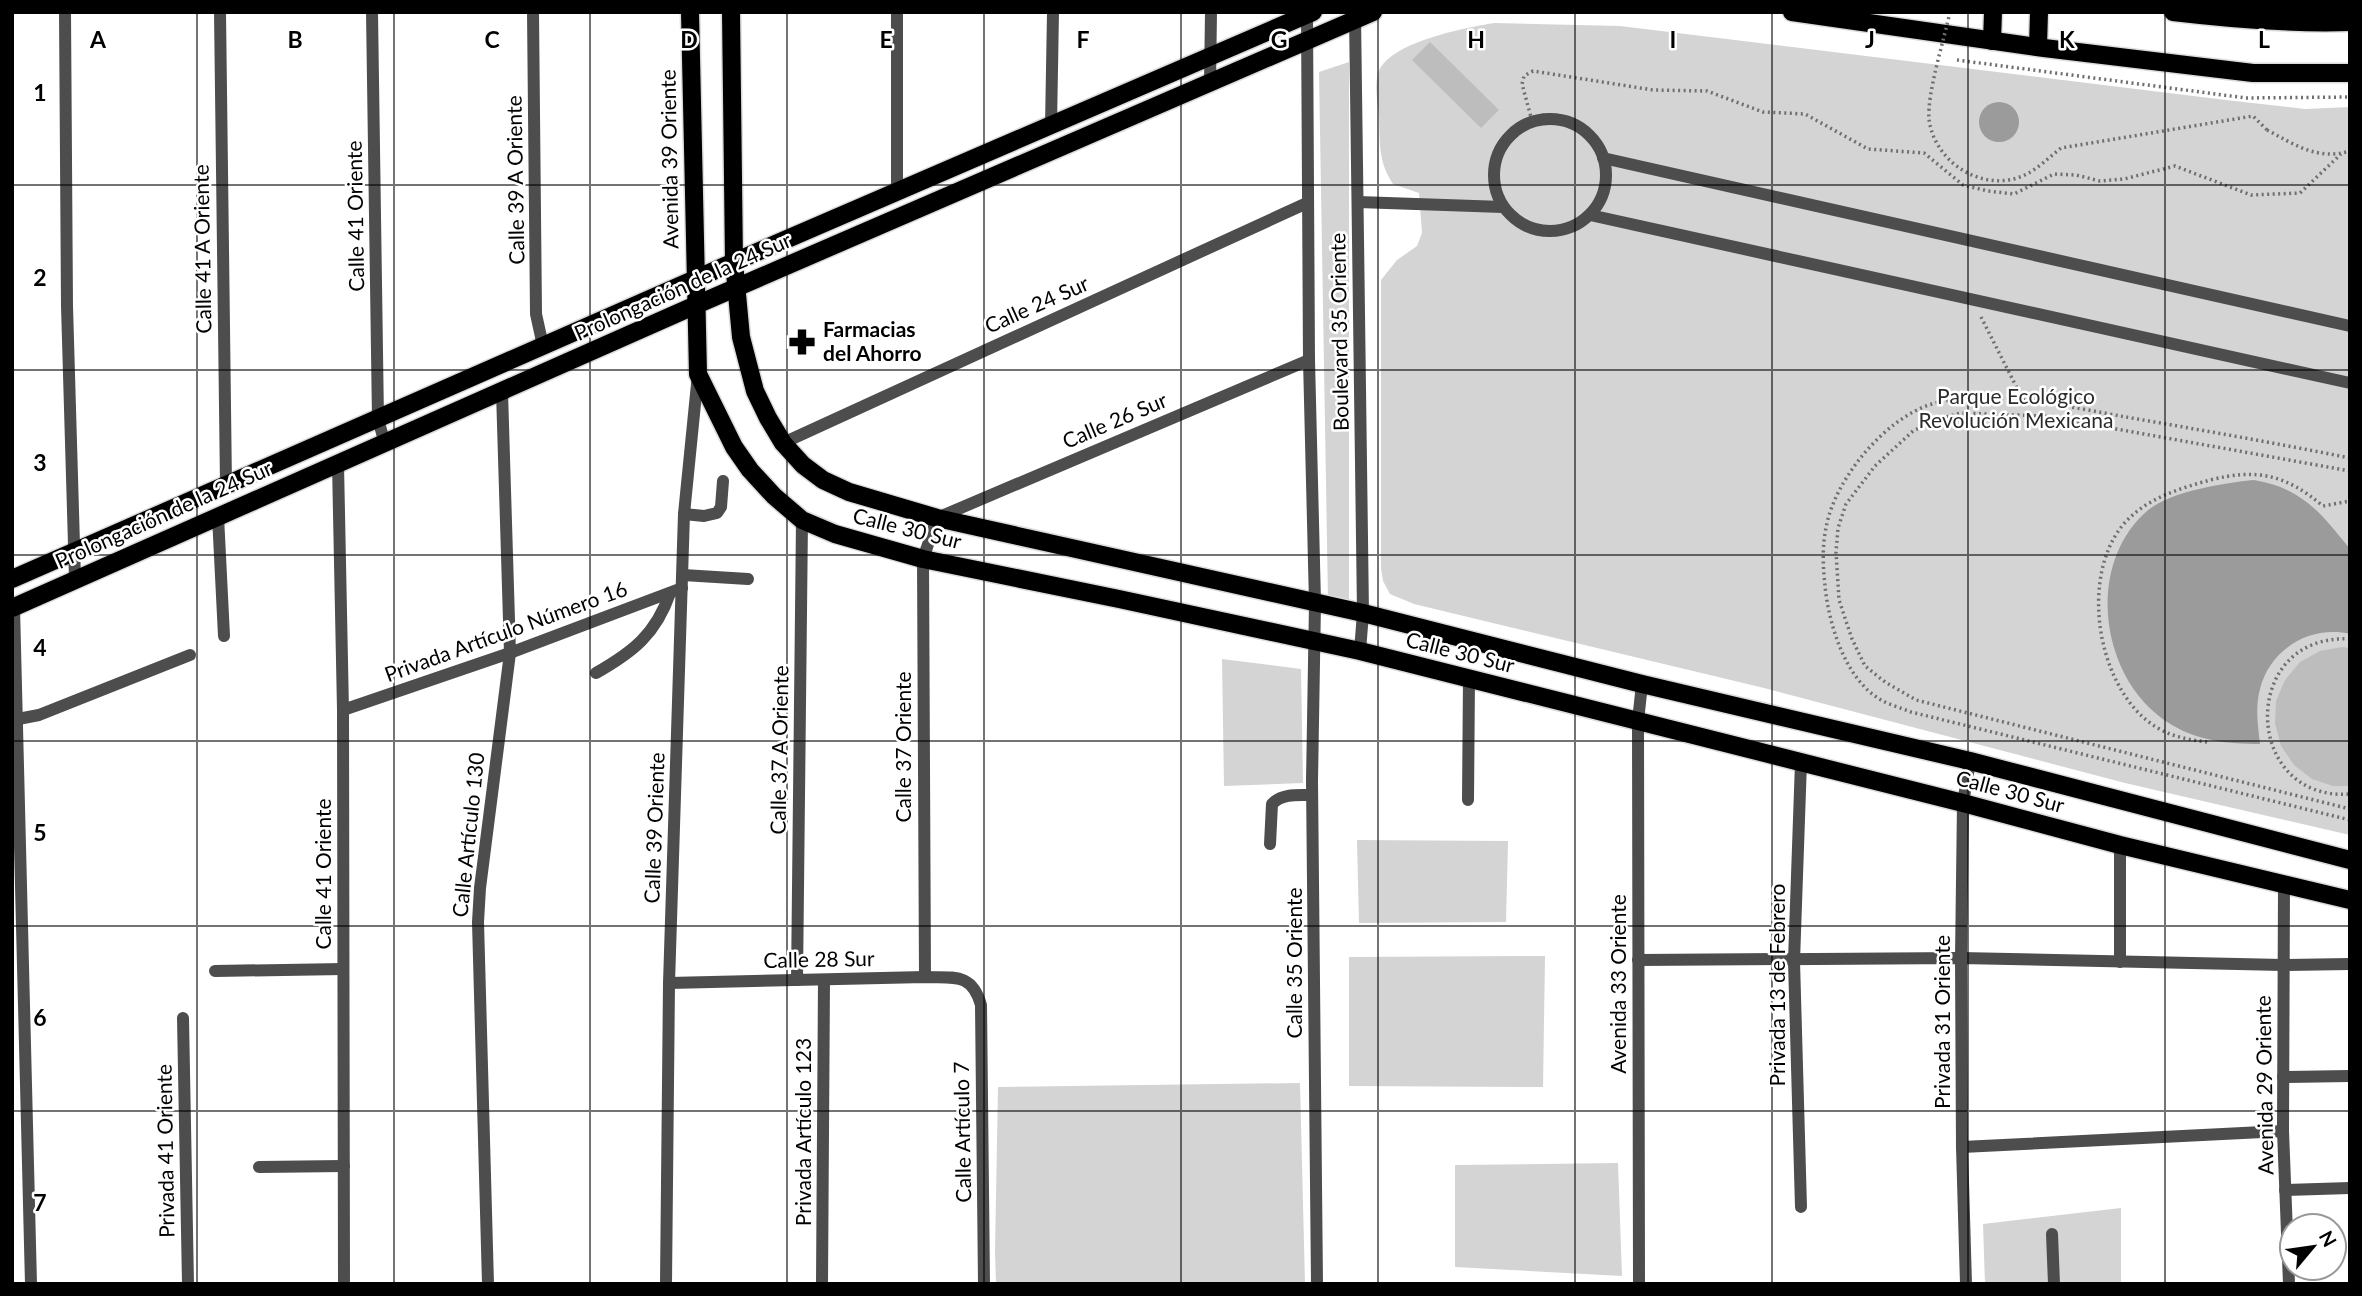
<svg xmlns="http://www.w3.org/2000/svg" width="2362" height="1296" font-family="Lato,sans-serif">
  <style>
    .green { fill: #d4d4d4 }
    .water { fill: #9b9b9b }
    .building { fill: #bdbdbd }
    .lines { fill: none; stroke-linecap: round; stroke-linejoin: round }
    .major-casing { stroke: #dbdbdb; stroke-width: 21 }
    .path { stroke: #6f6f6f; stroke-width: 3.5; stroke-dasharray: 2 3.5; stroke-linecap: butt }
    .minor { stroke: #4d4d4d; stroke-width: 12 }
    .major { stroke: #000; stroke-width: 18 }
    .path-bridge { stroke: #6f6f6f; stroke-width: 3.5; stroke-dasharray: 2 3.5; stroke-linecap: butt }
    .grid { fill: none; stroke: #000; stroke-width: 2; stroke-opacity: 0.55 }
    .labels { text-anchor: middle; stroke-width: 5; stroke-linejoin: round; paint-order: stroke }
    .street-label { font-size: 21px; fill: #000; stroke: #fff }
    .poi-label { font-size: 21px; font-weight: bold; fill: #000; stroke: #fff; text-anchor: start }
    .park-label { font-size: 21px; fill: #2b2b2b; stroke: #fff }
    .grid-label { font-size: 23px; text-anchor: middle; font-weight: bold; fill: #000; stroke: #fff; stroke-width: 5; stroke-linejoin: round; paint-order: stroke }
  </style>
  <rect width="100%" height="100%" fill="#fff"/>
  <!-- green -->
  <g class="green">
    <path d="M1494,23L1620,26L2226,100L2305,109L2350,107V835L2125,783L1764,688L1414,604L1390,594L1383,581L1381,568V280L1397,260L1417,246L1422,233L1419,193L1393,184C1378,161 1380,143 1379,116C1378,104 1375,90 1377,78C1381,43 1465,28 1494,23Z"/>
    <polygon points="1349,62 1349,600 1328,600 1319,72"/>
    <polygon points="1222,659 1301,669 1303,783 1224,786"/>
    <polygon points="1357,840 1508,841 1506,922 1359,923"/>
    <polygon points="1545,956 1543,1087 1349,1086 1349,957"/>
    <polygon points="1300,1083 1305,1284 996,1284 995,1251 998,1087"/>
    <polygon points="1618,1163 1622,1276 1455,1267 1455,1165"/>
    <polygon points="2121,1208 2121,1284 1985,1284 1983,1224"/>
  </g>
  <!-- water -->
  <g class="water">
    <circle cx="1999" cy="122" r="20"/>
    <path d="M2254,480C2302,488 2321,513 2350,549V634C2310,625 2270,649 2260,689C2255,707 2258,726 2260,744C2228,744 2199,741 2172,725C2101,684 2083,567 2147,511C2171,491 2224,483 2254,480Z"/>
  </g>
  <!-- building -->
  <g class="building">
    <polygon points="1430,42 1499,110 1481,128 1412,60"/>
    <polygon points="2342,647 2350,648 2350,786 2333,786 2312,779 2294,765 2281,746 2275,723 2276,701 2285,680 2300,662 2320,651"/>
  </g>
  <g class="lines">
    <!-- major casing -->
    <g class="major-casing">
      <g id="major">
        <polyline points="690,12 698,374 734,447 750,470 774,496 802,520 835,534 923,559 1119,599 1360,651 1963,803 2120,845 2350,900"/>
        <polyline points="731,12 734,262 741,337 755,391 768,418 783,443 803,465 823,480 849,492 937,518 1363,613 1642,684 1970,761 2350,860"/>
        <polyline points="1792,12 2044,48 2253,73 2350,73"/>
        <path d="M2173,12C2232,19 2290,24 2350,22"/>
        <polyline points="1992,41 1993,12"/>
        <polyline points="2038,47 2039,12"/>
        <polyline points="12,579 734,262 1313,12"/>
        <polyline points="12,608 696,305 1373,12"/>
      </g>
    </g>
    <!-- path -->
    <g class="path">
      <polyline points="1957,60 2246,98 2350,97"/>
      <polyline points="1532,121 1522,84 1524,76 1533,71 1653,90 1707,91 1763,112 1805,114 1868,149 1924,153 1963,185 1988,191 2014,194 2054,174 2076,175 2100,181 2124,179 2175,166 2251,195 2300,193 2341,154"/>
      <path d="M2267,130C2294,144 2317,161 2350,151"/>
      <polyline points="1981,317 2023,400"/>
      <path d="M2350,458C2275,443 2201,430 2126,417C2070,407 1987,388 1932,404C1885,418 1834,480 1826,528C1822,546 1823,567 1825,586C1829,625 1845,679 1881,700C1890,705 1901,708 1911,712L2350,820"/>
      <polyline points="2350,471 2044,416 1960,413 1934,421 1913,431 1875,466 1846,504 1838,528 1836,552 1839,600 1852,639 1865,666 1885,682 1916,700 2350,809"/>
      <path d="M2350,639C2238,633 2242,802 2350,794"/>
      <path d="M2207,742C2190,740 2172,737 2156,727C2098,691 2079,580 2122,526C2144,499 2178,489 2210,480C2258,468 2286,475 2323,506L2350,501"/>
    </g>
    <!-- minor -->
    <g class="minor">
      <polyline points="65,12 67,306 75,579"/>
      <polyline points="220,12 226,485"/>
      <polyline points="372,12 378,419 385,444"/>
      <polyline points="533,12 536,314 543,346"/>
      <polyline points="897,12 897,192"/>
      <polyline points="1307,15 1309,360 1315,603 1312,781 1317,1284"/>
      <polyline points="1355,15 1363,613 1360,651"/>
      <polyline points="1210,83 1211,12"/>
      <circle cx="1550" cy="175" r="56"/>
      <polyline points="1051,126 1053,12"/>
      <polyline points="1603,158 2350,326"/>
      <polyline points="1358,202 1503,207"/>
      <polyline points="1590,215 2350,383"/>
      <polyline points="783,443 1307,203"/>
      <polyline points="338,464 343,710 344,1284"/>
      <polyline points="684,514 704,516 717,513 721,507 723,481"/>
      <polyline points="218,516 224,636"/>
      <polyline points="683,575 748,579"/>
      <polyline points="14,607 31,1284"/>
      <path d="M596,673C633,652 656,634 670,593"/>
      <polyline points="343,710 510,653 682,588"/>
      <polyline points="18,719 39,715 190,655"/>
      <polyline points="1801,762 1794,961 1801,1207"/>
      <polyline points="1468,800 1469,678"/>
      <path d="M1270,844L1272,804C1282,793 1299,795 1312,795"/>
      <polyline points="2120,845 2120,962"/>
      <polyline points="2284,885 2283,1131 2289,1284"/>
      <polyline points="1638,960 1961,958 2283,965 2350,964"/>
      <polyline points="215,971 343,969"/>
      <polyline points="925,977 923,559 937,518 1309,360"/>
      <polyline points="797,980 802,520"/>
      <path d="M669,983L925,977C953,978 972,972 981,1005L984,1284"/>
      <polyline points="183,1018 188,1284"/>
      <polyline points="2283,1077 2350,1076"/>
      <polyline points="1962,1147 2283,1131"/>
      <polyline points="259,1167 344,1166"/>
      <polyline points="2285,1190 2350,1188"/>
      <polyline points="2052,1234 2054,1284"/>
      <polyline points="488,1284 478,922 480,888 510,653 502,392"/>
      <polyline points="666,1284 669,983 684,514 698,374"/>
      <polyline points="822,1284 824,980"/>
      <polyline points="1639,1284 1638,721 1642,684"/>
      <polyline points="1966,1284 1962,1147 1961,958 1963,803 1970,761"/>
    </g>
    <!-- major -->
    <use href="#major" class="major"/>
    <!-- path-bridge -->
    <path class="path-bridge" d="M1950,12C1944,40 1927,93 1929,119C1934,160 1977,190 2017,178C2034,173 2047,159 2061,148L2253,116L2267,130"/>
  </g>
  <!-- grid -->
  <path class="grid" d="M197,12V1284M394,12V1284M590,12V1284M787,12V1284M984,12V1284M1181,12V1284M1378,12V1284M1575,12V1284M1772,12V1284M1968,12V1284M2165,12V1284M12,185H2350M12,370H2350M12,555H2350M12,741H2350M12,926H2350M12,1111H2350"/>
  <!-- icons -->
  <defs>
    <g id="pharmacy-bare" transform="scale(2.1)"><path d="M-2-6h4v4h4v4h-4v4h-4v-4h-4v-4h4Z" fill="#000" stroke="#fff" stroke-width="2.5" paint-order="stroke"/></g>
  </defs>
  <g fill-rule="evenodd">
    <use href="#pharmacy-bare" x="802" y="342"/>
  </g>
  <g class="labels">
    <!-- street labels -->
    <g class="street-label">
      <text transform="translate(670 159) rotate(-91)" y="7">Avenida 39 Oriente</text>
      <text transform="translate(516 180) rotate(-91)" y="7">Calle 39 A Oriente</text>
      <text transform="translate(356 216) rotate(-91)" y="7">Calle 41 Oriente</text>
      <text transform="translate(203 249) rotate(-91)" y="7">Calle 41 A Oriente</text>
      <text transform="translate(683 287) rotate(-24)" y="7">Prolongación de la 24 Sur</text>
      <text transform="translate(1037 305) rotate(-24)" y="7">Calle 24 Sur</text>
      <text transform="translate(1340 332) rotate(-91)" y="7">Boulevard 35 Oriente</text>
      <text transform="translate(1115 421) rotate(-23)" y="7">Calle 26 Sur</text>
      <text transform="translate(164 515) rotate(-24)" y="7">Prolongación de la 24 Sur</text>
      <text transform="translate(907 529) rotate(14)" y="7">Calle 30 Sur</text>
      <text transform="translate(506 632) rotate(-20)" y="7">Privada Artículo Número 16</text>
      <text transform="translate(1460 653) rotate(14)" y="7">Calle 30 Sur</text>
      <text transform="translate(904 747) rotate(-90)" y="7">Calle 37 Oriente</text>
      <text transform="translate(780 750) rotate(-89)" y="7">Calle 37 A Oriente</text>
      <text transform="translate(2010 792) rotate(15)" y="7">Calle 30 Sur</text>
      <text transform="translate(655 828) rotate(-88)" y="7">Calle 39 Oriente</text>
      <text transform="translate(469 835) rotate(-84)" y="7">Calle Artículo 130</text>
      <text transform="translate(324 874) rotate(-90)" y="7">Calle 41 Oriente</text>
      <text transform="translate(819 960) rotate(-1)" y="7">Calle 28 Sur</text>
      <text transform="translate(1295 963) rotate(-90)" y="7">Calle 35 Oriente</text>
      <text transform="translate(1619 984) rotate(-90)" y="7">Avenida 33 Oriente</text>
      <text transform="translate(1778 985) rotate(-90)" y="7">Privada 13 de Febrero</text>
      <text transform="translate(1943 1022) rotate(-90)" y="7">Privada 31 Oriente</text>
      <text transform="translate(2265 1085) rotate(-91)" y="7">Avenida 29 Oriente</text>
      <text transform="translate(804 1132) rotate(-90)" y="7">Privada Artículo 123</text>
      <text transform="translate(963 1132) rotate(-91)" y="7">Calle Artículo 7</text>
      <text transform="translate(166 1151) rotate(-91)" y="7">Privada 41 Oriente</text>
    </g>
    <!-- poi labels -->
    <g class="poi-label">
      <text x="823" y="337">Farmacias<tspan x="823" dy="24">del Ahorro</tspan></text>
    </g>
    <!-- park labels -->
    <g class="park-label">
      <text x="2016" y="404">Parque Ecológico<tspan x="2016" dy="24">Revolución Mexicana</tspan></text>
    </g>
  </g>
  <g class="grid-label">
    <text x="98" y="48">A</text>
    <text x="295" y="48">B</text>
    <text x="492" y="48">C</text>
    <text x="689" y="48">D</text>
    <text x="886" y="48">E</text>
    <text x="1083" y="48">F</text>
    <text x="1279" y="48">G</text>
    <text x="1476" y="48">H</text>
    <text x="1673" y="48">I</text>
    <text x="1870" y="48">J</text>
    <text x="2067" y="48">K</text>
    <text x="2264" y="48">L</text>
    <text x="40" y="101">1</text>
    <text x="40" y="286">2</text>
    <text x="40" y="471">3</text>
    <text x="40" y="656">4</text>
    <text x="40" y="841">5</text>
    <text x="40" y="1026">6</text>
    <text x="40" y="1211">7</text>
  </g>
  <!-- border -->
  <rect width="2362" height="1296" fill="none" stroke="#000000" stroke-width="28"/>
  <!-- north arrow -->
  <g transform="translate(2313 1247) rotate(61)"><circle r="33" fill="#ffffff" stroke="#999999" stroke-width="2"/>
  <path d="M0-5L12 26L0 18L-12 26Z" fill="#000000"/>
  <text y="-10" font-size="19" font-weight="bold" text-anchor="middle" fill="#000000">N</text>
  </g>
</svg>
